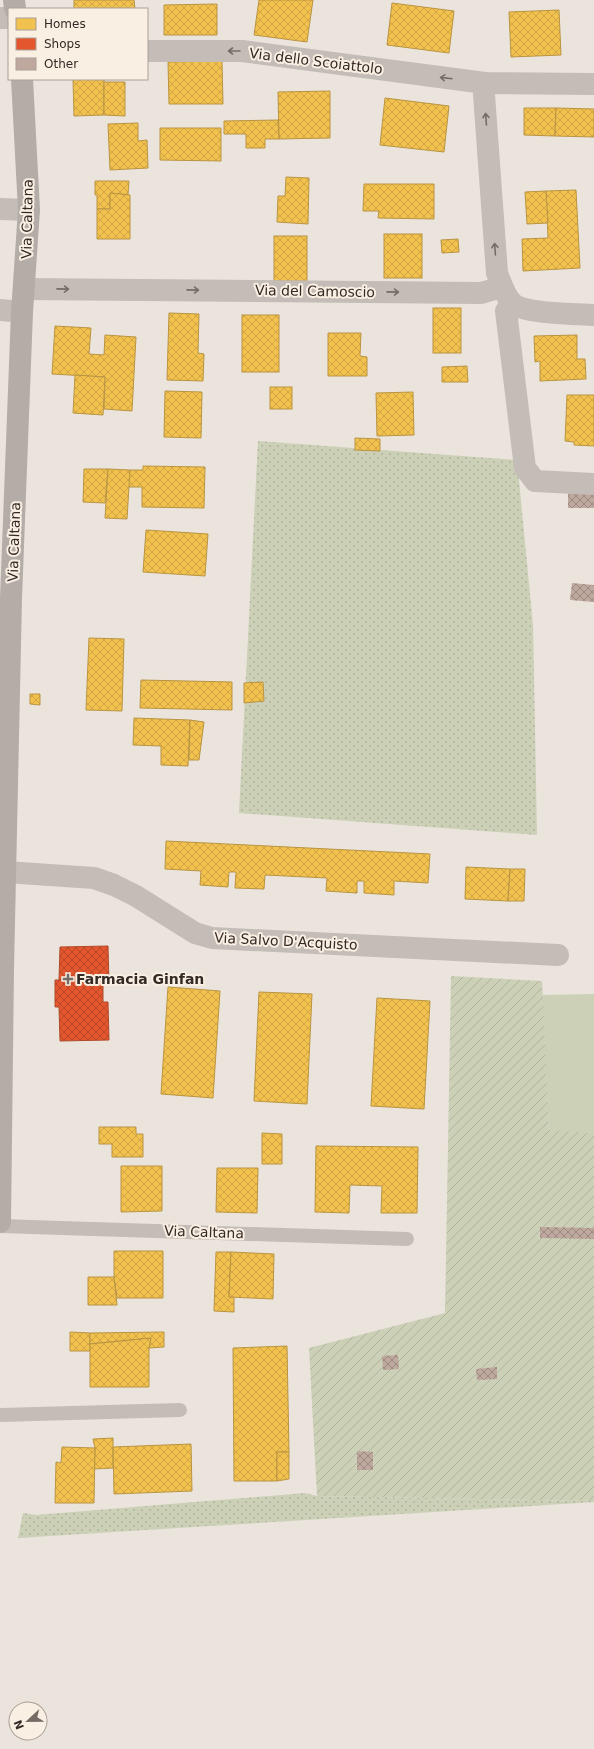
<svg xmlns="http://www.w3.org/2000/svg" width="594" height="1749" font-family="'DejaVu Sans',sans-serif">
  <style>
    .grass { fill: url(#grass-dots) }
    .park { fill: #ccd0b6 }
    .garden { fill: url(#garden-furrows) }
    .homes { fill: url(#homes-cross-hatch); stroke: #b99442 }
    .shops { fill: url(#shops-cross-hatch); stroke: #af4a2b }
    .building { fill: url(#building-cross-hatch) }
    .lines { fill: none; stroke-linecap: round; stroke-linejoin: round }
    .service { stroke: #c4bcb6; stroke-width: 14 }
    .minor { stroke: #c4bcb6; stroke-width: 22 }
    .secondary { stroke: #b4aca7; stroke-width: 22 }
    .oneway { stroke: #756c66 }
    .poi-dot { fill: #746b65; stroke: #f9efe3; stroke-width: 1.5 }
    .labels { text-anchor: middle; stroke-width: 4; stroke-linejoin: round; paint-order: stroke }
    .street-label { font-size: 14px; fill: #342a25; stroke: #f9efe3 }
    .poi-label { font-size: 14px; font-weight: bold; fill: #342a25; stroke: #f9efe3; text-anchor: start }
  </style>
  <defs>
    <pattern id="grass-dots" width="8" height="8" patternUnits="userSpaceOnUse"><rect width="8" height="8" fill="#ccd0b6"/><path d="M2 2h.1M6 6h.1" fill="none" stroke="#b0b39c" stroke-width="1.8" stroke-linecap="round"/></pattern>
    <pattern id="garden-furrows" width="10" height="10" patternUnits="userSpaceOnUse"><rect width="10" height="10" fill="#ccd0b6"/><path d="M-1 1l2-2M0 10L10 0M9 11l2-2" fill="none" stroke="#b0b39c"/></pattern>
    <pattern id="homes-cross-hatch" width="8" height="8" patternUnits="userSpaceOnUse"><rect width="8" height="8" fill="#f2c14e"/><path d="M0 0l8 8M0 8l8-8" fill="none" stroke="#d0a644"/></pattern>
    <pattern id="shops-cross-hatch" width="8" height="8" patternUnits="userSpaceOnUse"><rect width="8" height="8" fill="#e4572e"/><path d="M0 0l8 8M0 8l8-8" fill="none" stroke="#ba4827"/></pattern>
    <pattern id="building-cross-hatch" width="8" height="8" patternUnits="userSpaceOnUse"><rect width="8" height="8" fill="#bfa89e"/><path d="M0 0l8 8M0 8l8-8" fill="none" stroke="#9c8981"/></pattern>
  </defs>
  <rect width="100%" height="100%" fill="#ebe4dd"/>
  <!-- grass -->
  <g class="grass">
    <polygon points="258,441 517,460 533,625 537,835 239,813"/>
    <polygon points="305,1493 317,1496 594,1501 594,1502 18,1538 23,1513 36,1515"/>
  </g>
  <!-- park -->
  <polygon class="park" points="594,994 594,1133 549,1131 542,995"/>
  <!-- garden -->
  <polygon class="garden" points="451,976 542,981 549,1130 594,1133 594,1501 317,1496 309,1348 445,1313"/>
  <!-- homes -->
  <g class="homes">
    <polygon points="74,0 134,0 135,9 74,9"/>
    <polygon points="259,0 313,0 307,42 254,35"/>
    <polygon points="392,3 454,11 449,53 387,45"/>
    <polygon points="217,4 217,35 164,35 164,5"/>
    <polygon points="559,10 561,55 511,57 509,12"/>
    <polygon points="222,61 223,104 169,104 168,62"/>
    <polygon points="73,79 104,79 104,115 74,116"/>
    <polygon points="104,82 125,82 125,116 104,115"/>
    <polygon points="330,91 330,138 279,139 278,92"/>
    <polygon points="385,98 449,106 444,152 380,145"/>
    <polygon points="524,108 556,108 555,136 524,135"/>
    <polygon points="556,108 594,109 594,137 555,136"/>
    <polygon points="278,120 279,139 265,139 265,148 246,148 246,134 224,134 224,121"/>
    <polygon points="138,123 138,141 147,140 148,168 110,170 108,124"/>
    <polygon points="160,128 221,128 221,161 160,160"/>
    <polygon points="286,177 309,178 308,224 277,222 278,196 285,196"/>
    <polygon points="95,181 129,181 128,195 110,193 110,209 97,209 97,195 95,195"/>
    <polygon points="364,184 434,184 434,219 378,218 379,211 363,211"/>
    <polygon points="576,190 580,268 523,271 522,239 548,238 546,191"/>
    <polygon points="546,191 548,223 527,224 525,192"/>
    <polygon points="110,193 130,195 130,239 97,239 97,209 110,209"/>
    <rect x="384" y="234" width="38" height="44"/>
    <rect x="274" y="236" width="33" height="45"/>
    <polygon points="458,239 459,252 442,253 441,240"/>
    <rect x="433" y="308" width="28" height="45"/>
    <polygon points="169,313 199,314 198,353 204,354 203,381 167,380"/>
    <rect x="242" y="315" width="37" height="57"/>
    <polygon points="55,326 91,328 89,354 104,355 105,335 136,337 132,411 104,409 105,377 52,374"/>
    <polygon points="328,333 361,333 360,356 367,357 367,376 328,376"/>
    <polygon points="577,335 577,359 585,359 586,379 540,381 540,361 535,362 534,336"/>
    <polygon points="467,366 468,382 442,382 442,367"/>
    <polygon points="75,375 105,377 103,415 73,413"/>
    <rect x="270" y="387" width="22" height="22"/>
    <polygon points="165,391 202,392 201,438 164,437"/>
    <polygon points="413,392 414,435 377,436 376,393"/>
    <polygon points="567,395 594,395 594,446 574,445 574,442 565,441"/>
    <polygon points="355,438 380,439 380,451 355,450"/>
    <polygon points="143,466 205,467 204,508 142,507 142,487 128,487 130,470 143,470"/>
    <polygon points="84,469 108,469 105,503 83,502"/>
    <polygon points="108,469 130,470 127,519 105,518"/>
    <polygon points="146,530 208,534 205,576 143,572"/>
    <polygon points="89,638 124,639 122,711 86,710"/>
    <polygon points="141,680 232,682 232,710 140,708"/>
    <polygon points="263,682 264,701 244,703 244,683"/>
    <polygon points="30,694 40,694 40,705 30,704"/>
    <polygon points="134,718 190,720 188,766 161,765 161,746 133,745"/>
    <polygon points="190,720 204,722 199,760 189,760"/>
    <polygon points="166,841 430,854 428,883 394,881 394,895 364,893 364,881 357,881 357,893 326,891 327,878 265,875 264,889 235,888 236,872 229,872 228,887 200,885 201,871 165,869"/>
    <polygon points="466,867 510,869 508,901 465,899"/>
    <polygon points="510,869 525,869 524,901 508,901"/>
    <polygon points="168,987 220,991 213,1098 161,1094"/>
    <polygon points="259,992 312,994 307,1104 254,1101"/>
    <polygon points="377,998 430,1001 424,1109 371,1106"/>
    <polygon points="99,1127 136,1127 136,1134 143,1134 143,1157 112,1157 112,1144 99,1144"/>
    <polygon points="262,1133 282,1134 282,1164 262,1164"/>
    <polygon points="316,1146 418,1147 417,1213 381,1213 382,1186 350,1185 349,1213 315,1212"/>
    <polygon points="121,1166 162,1166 162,1211 121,1212"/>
    <polygon points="217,1168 258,1168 257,1213 216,1212"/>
    <polygon points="114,1251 163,1251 163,1298 117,1298 114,1277"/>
    <polygon points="216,1252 231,1252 229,1297 234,1297 234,1312 214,1311"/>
    <polygon points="231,1252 274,1254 273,1299 229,1297"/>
    <polygon points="88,1277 114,1277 117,1305 88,1305"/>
    <polygon points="70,1332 90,1333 90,1351 70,1351"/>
    <polygon points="164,1332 164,1347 149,1348 151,1338 90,1344 90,1333"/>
    <polygon points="151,1338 149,1348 149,1387 90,1387 90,1344"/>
    <polygon points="287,1346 289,1452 277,1452 277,1481 234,1481 233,1348"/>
    <polygon points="113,1438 113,1468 94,1469 95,1448 93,1439"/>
    <polygon points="191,1444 192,1491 114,1494 113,1447"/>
    <polygon points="62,1447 95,1448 94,1503 55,1503 56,1462 61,1463"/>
    <polygon points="277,1452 289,1452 289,1479 277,1481"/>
  </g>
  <!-- shops -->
  <polygon class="shops" points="108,946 109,983 103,983 103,1002 108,1002 109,1040 60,1041 59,1007 55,1007 55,980 59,980 60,947"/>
  <!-- building -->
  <g class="building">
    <rect x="568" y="493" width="26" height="15"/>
    <polygon points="572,583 594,585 594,602 570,600"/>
    <polygon points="540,1227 594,1228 594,1239 540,1238"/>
    <polygon points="398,1355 399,1369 383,1370 382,1356"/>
    <polygon points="497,1367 497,1379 477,1380 476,1369"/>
    <polygon points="357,1451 373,1452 373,1470 357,1470"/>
  </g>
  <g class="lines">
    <!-- service -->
    <g class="service">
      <polyline points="0,1226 407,1239"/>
      <polyline points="0,1415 180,1410"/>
    </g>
    <!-- minor -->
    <g class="minor">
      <polyline points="0,18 9,18"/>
      <polyline points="147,51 242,51 485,83 594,84"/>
      <path d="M485,83L484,95L497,273C501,283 505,296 512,303C524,314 577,314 594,315"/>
      <polyline points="0,209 29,210"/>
      <polyline points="24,289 481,293 502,287"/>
      <polyline points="512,303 506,311 525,468 535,481 594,484"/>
      <polyline points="0,310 22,312"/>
      <polyline points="5,872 94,878 114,885 136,896 195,933 212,938 558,955"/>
    </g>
    <!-- secondary -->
    <g class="secondary">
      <polyline points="14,0 15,9"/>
      <polyline points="0,1222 3,969 11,598 22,312 29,210 22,79"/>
    </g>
  </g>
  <!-- one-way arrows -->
  <defs><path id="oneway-shaft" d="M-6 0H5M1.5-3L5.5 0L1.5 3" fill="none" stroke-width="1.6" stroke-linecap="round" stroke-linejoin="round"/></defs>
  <g class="oneway">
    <use href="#oneway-shaft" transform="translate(234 51) rotate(-180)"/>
    <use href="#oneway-shaft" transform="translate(446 78) rotate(-173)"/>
    <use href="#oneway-shaft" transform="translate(486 119) rotate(-94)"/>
    <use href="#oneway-shaft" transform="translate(495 249) rotate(-94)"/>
    <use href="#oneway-shaft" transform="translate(63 289) rotate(1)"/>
    <use href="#oneway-shaft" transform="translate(193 290) rotate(1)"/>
    <use href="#oneway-shaft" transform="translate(393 292) rotate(1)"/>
  </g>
  <!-- markers -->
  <path class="poi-dot" d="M66 973h4v4h4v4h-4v4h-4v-4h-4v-4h4z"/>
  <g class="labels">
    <!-- street labels -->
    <g class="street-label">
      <text transform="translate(316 61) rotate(7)" y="5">Via dello Scoiattolo</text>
      <text transform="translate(27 219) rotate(-89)" y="5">Via Caltana</text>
      <text transform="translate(315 291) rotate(1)" y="5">Via del Camoscio</text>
      <text transform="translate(14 542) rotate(-88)" y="5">Via Caltana</text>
      <text transform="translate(286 941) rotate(3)" y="5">Via Salvo D'Acquisto</text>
      <text transform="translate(204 1232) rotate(2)" y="5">Via Caltana</text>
    </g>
    <!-- poi labels -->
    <g class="poi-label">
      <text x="76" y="984">Farmacia Ginfan</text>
    </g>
  </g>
  <!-- legend -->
  <rect x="8" y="8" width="140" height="72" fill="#f9efe3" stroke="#aaa097"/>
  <rect x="16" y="18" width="20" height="12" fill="#f2c14e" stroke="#aaa097"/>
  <text x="44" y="28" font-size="12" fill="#342a25">Homes</text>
  <rect x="16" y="38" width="20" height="12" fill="#e4572e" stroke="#aaa097"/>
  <text x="44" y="48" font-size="12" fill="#342a25">Shops</text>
  <rect x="16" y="58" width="20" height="12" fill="#bfa89e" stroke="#aaa097"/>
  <text x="44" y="68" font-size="12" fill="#342a25">Other</text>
  <!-- north arrow -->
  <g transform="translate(28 1721) rotate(248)"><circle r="19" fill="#f9efe3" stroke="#aaa097"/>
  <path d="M0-3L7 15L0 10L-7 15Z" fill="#746b65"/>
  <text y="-6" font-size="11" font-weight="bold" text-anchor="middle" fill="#342a25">N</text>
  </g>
</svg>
